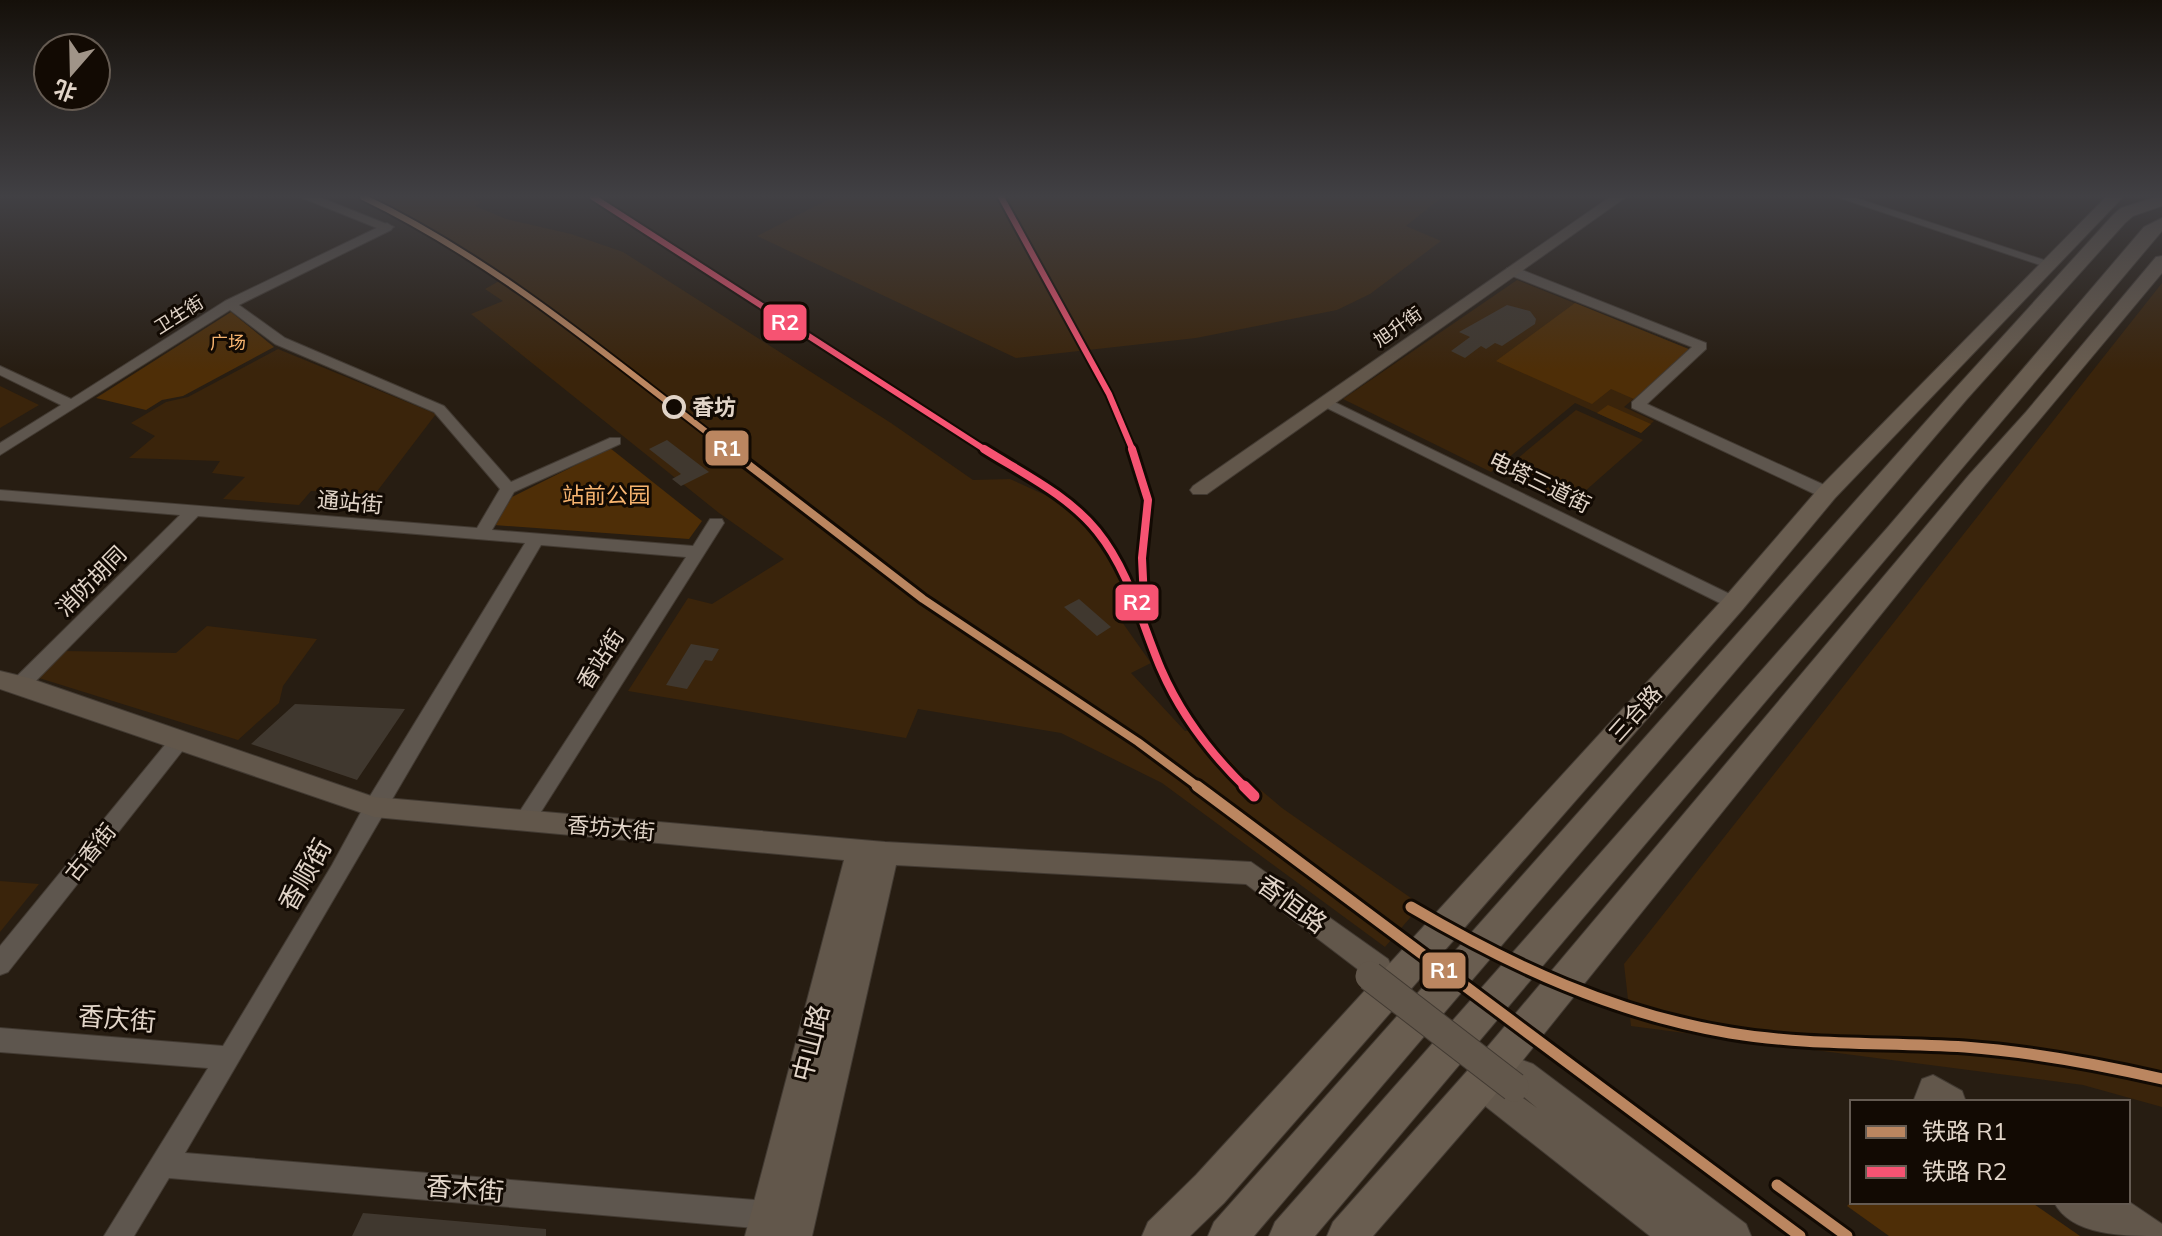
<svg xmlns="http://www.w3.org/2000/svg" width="2162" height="1236" font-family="Mulish,'Noto Sans SC',sans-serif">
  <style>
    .built { fill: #3a240b }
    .green { fill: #4e2e07 }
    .building { fill: #40382f }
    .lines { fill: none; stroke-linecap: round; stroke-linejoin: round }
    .minor-casing { stroke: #423a32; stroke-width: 2 }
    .major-casing { stroke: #423a32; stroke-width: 2 }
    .highway-casing { stroke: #423a32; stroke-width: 2 }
    .minor { fill: #5e564e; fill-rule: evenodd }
    .major { fill: #62574b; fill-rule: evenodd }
    .highway { fill: #695d50; fill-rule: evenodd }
    .major-bridge-casing { stroke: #423a32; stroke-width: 31; stroke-linecap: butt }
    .major-bridge { stroke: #62574b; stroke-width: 29 }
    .rail-1-far2-casing { stroke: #120a03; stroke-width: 10 }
    .rail-1-far1-casing { stroke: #120a03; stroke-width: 14 }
    .rail-1-casing { stroke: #120a03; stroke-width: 17 }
    .rail-2-far2-casing { stroke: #120a03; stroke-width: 10 }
    .rail-2-far1-casing { stroke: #120a03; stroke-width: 14 }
    .rail-2-casing { stroke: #120a03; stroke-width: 17 }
    .rail-1-far2 { stroke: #bb8660; stroke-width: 6 }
    .rail-1-far1 { stroke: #bb8660; stroke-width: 8 }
    .rail-1 { stroke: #bb8660; stroke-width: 11 }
    .rail-2-far2 { stroke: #f65372; stroke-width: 6 }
    .rail-2-far1 { stroke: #f65372; stroke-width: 8 }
    .rail-2 { stroke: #f65372; stroke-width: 11 }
    .stop-dot { fill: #120a03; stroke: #e1d4c8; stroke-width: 4 }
    .labels { text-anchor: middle; stroke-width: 6; stroke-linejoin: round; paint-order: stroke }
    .far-street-label { font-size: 18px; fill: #e1d4c8; stroke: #120a03 }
    .far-park-label { font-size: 18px; fill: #f7b46f; stroke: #120a03 }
    .stop-label { font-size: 22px; font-weight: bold; fill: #e1d4c8; stroke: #120a03; text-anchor: start }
    .street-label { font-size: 22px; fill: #e1d4c8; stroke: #120a03 }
    .park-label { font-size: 22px; fill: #f7b46f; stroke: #120a03 }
    .near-street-label { font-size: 26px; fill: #e1d4c8; stroke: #120a03 }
    .line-badge { stroke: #120a03; stroke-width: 3 }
    .badge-label { font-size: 22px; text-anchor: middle; font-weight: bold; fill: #fff }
  </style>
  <rect width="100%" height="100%" fill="#271d12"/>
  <!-- built -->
  <g class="built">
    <polygon points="350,197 467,197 482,202 475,206 506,219 571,234 623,252 891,423 973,480 1010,479 1063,503 1114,556 1139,614 1122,622 1151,663 1131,673 1185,731 1201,728 1243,775 1282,808 1421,905 1385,947 1162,783 1061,733 918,709 906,738 628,691 688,598 712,604 784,559 719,513 471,314 503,301 485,289 499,281 394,216"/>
    <polygon points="833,197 1442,197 1406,226 1441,241 1370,294 1337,310 1196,338 1016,358 757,236"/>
    <polygon points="1517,280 1691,350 1624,407 1654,421 1641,433 1575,403 1491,472 1343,399"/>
    <polygon points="2162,283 2162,1107 2083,1085 1631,1026 1624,964"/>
    <polygon points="278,349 436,414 375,494 311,491 299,505 223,499 245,477 212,473 220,461 129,458 155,436 131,423 166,402 188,397"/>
    <polygon points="0,386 39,405 0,428"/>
    <polygon points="1576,410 1643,440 1567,507 1500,473"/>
    <polygon points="207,626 317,639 283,686 279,703 238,740 39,678 64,651 176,653"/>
    <polygon points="0,881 39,884 0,932"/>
  </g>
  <!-- green -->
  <g class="green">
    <polygon points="1575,303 1691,350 1634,399 1611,389 1592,404 1496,361"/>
    <polygon points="231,312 274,347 183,396 162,400 146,410 96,398"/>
    <polygon points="1608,405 1651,424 1641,433 1597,413"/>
    <polygon points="610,448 702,521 689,539 494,525 512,497"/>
    <polygon points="1852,1201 2031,1202 2080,1236 1889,1236 1847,1206"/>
  </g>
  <!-- building -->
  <g class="building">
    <polygon points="1507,305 1530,311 1536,319 1535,324 1502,346 1495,343 1486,349 1481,346 1465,358 1451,351 1470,337 1459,332"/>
    <polygon points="667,440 709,472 681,486 672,479 681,474 649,449"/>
    <polygon points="1079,599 1111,627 1097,636 1064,607"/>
    <polygon points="691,644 719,649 712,661 705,660 687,689 666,685"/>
    <polygon points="295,704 405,709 357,780 251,744"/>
    <polygon points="363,1213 546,1229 546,1236 352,1236"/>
  </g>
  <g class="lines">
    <!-- minor casing -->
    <g class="minor-casing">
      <g id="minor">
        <polygon points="1837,197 1853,197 2053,263 2043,266"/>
        <polygon points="387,223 393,227 391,230 239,305 285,338 444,406 511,482 610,438 620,438 620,444 514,492 492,530 693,546 710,519 722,519 724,523 532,826 525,829 518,826 514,820 518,814 686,557 541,545 185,1153 767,1201 777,1205 781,1215 777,1225 767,1229 169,1178 134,1236 104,1236 208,1068 0,1052 0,1028 223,1046 332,865 367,801 525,543 198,516 28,689 14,689 11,684 14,679 180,515 0,500 0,490 477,528 500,489 434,412 275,344 230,310 0,455 0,443 61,405 0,375 0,366 71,399 225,301"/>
        <polygon points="1507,268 1517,268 1706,343 1706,349 1647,404 1833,489 1835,493 1833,497 1821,497 1632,408 1632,402 1692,347 1507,274"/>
        <polygon points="1326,398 1740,599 1743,603 1740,607 1728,607 1321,405 1319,402"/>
        <polygon points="180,732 187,735 190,740 187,745 8,972 0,975 0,946 173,735"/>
      </g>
    </g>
    <!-- major casing -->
    <g class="major-casing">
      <g id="major">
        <polygon points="300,197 319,197 394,227 382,230"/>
        <polygon points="1610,197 1626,197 1207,494 1193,494 1190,490 1193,486"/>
        <polygon points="0,671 29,678 374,797 885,842 1251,862 1388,959 1392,968 1388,977 1378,981 1368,977 1246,884 896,865 812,1236 745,1236 844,860 374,817 0,689"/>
        <polygon points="1522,1060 1533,1064 1746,1224 1751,1236 1650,1236 1470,1094 1466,1083 1470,1072 1481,1068 1537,1108 1511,1086 1507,1075 1511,1064"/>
        <polygon points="1933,1075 1962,1091 1966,1102 1913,1102 1922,1079"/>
        <path d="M2128,1201L2162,1224V1236C2124,1236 2071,1236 2054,1202Z"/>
      </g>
    </g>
    <!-- highway casing -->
    <g class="highway-casing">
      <g id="highway">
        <polygon points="2106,197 2123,197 1835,498 1743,609 1224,1203 1190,1236 1142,1236 1148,1222 1196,1175 1725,597 1819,488"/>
        <polygon points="2156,197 2162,197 2162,206 2133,216 2125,223 1967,399 1254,1236 1208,1236 1214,1222 1953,391 2113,215 2121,208"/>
        <polygon points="2162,218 2162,231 1315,1236 1269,1236 1275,1222 1888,527 2144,227"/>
        <polygon points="2162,256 2162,273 1985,485 1494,1096 1373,1236 1327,1236 1333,1222 1468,1070 1969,475 2026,412 2156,257"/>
      </g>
    </g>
    <!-- minor -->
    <use href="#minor" class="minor"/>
    <!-- major -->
    <use href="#major" class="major"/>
    <!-- highway -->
    <use href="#highway" class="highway"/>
    <!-- major-bridge casing -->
    <g class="major-bridge-casing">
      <polyline id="major-bridge" points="1370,976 1514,1087"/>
    </g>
    <!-- major-bridge -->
    <use href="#major-bridge" class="major-bridge"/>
    <!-- rail-1-far2 casing -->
    <g class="rail-1-far2-casing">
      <path id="rail-1-far2" d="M363,197C498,262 612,360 731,451"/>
    </g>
    <!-- rail-1-far1 casing -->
    <g class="rail-1-far1-casing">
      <polyline id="rail-1-far1" points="728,449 923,599 1138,742 1200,788"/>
    </g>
    <!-- rail-1 casing -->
    <g class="rail-1-casing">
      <g id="rail-1">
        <polyline points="1197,786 1800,1236"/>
        <path d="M1411,907C1511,966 1615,1014 1730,1033C1808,1046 1887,1042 1965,1047C2032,1052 2097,1064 2162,1079"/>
        <polyline points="1777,1185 1847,1236"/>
      </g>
    </g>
    <!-- rail-2-far2 casing -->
    <g class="rail-2-far2-casing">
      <g id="rail-2-far2">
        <polyline points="593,197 987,451"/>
        <polyline points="1001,197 1109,394 1133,451"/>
      </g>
    </g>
    <!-- rail-2-far1 casing -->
    <g class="rail-2-far1-casing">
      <g id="rail-2-far1">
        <path d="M984,449C1022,473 1068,495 1097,531C1130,572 1141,622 1161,669C1181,715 1210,753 1246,788"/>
        <polyline points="1132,449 1148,500 1142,558 1144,600"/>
      </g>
    </g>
    <!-- rail-2 casing -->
    <g class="rail-2-casing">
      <polyline id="rail-2" points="1244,786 1254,796"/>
    </g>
    <!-- rail-1-far2 -->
    <use href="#rail-1-far2" class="rail-1-far2"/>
    <!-- rail-1-far1 -->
    <use href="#rail-1-far1" class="rail-1-far1"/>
    <!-- rail-1 -->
    <use href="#rail-1" class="rail-1"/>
    <!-- rail-2-far2 -->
    <use href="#rail-2-far2" class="rail-2-far2"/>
    <!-- rail-2-far1 -->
    <use href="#rail-2-far1" class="rail-2-far1"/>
    <!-- rail-2 -->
    <use href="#rail-2" class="rail-2"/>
  </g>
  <!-- sky -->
  <linearGradient id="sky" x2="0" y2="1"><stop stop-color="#15100a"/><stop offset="0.53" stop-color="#414044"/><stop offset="1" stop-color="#414044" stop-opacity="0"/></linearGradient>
  <rect width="2162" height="370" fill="url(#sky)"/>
  <!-- markers -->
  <circle class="stop-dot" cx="674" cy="407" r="10"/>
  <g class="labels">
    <!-- far-street labels -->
    <g class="far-street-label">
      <text transform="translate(179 315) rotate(-32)" y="6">卫生街</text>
      <text transform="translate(1398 327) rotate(-35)" y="6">旭升街</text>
    </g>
    <!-- far-park labels -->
    <g class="far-park-label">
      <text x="228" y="349">广场</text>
    </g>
    <!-- stop labels -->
    <g class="stop-label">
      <text x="692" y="415">香坊</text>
    </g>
    <!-- street labels -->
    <g class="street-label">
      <text transform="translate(1540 482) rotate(26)" y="8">电塔三道街</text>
      <text transform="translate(350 502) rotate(5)" y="8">通站街</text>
      <text transform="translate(91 581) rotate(-45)" y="8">消防胡同</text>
      <text transform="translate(600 659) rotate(-57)" y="8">香站街</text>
      <text transform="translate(1635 713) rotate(-48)" y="8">三合路</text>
      <text transform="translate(611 828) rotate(5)" y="8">香坊大街</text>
      <text transform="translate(90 852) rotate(-51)" y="8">古香街</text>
    </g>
    <!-- park labels -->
    <g class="park-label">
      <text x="606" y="503">站前公园</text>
    </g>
    <!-- near-street labels -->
    <g class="near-street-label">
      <text transform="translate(305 875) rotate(-60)" y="9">香顺街</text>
      <text transform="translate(1292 904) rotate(36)" y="9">香恒路</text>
      <text transform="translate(117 1019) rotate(5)" y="9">香庆街</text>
      <text transform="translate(811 1043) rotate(-76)" y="9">中山路</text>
      <text transform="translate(465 1189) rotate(5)" y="9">香木街</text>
    </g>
  </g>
  <g class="line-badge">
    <rect x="762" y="303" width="46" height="39" rx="8" fill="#f65372"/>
    <rect x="704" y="429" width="46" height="38" rx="8" fill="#bb8660"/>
    <rect x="1114" y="583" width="46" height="39" rx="8" fill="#f65372"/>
    <rect x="1421" y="951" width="46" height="39" rx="8" fill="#bb8660"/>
  </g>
  <g class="badge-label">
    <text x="785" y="330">R2</text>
    <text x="727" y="456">R1</text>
    <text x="1137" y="610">R2</text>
    <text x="1444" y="978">R1</text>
  </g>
  <!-- legend -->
  <rect x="1850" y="1100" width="280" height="104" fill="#120a03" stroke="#655b52" stroke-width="2"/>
  <rect x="1866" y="1126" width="40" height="12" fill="#bb8660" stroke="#655b52" stroke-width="2"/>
  <text x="1922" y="1140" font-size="24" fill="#e1d4c8">铁路 R1</text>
  <rect x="1866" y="1166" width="40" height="12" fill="#f65372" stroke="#655b52" stroke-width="2"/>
  <text x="1922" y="1180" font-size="24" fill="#e1d4c8">铁路 R2</text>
  <!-- north arrow -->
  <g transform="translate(72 72) rotate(200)"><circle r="38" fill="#120a03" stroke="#655b52" stroke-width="2"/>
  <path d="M0-6L14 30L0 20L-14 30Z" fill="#a09488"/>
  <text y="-12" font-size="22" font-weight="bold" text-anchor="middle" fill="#e1d4c8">北</text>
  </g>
</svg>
